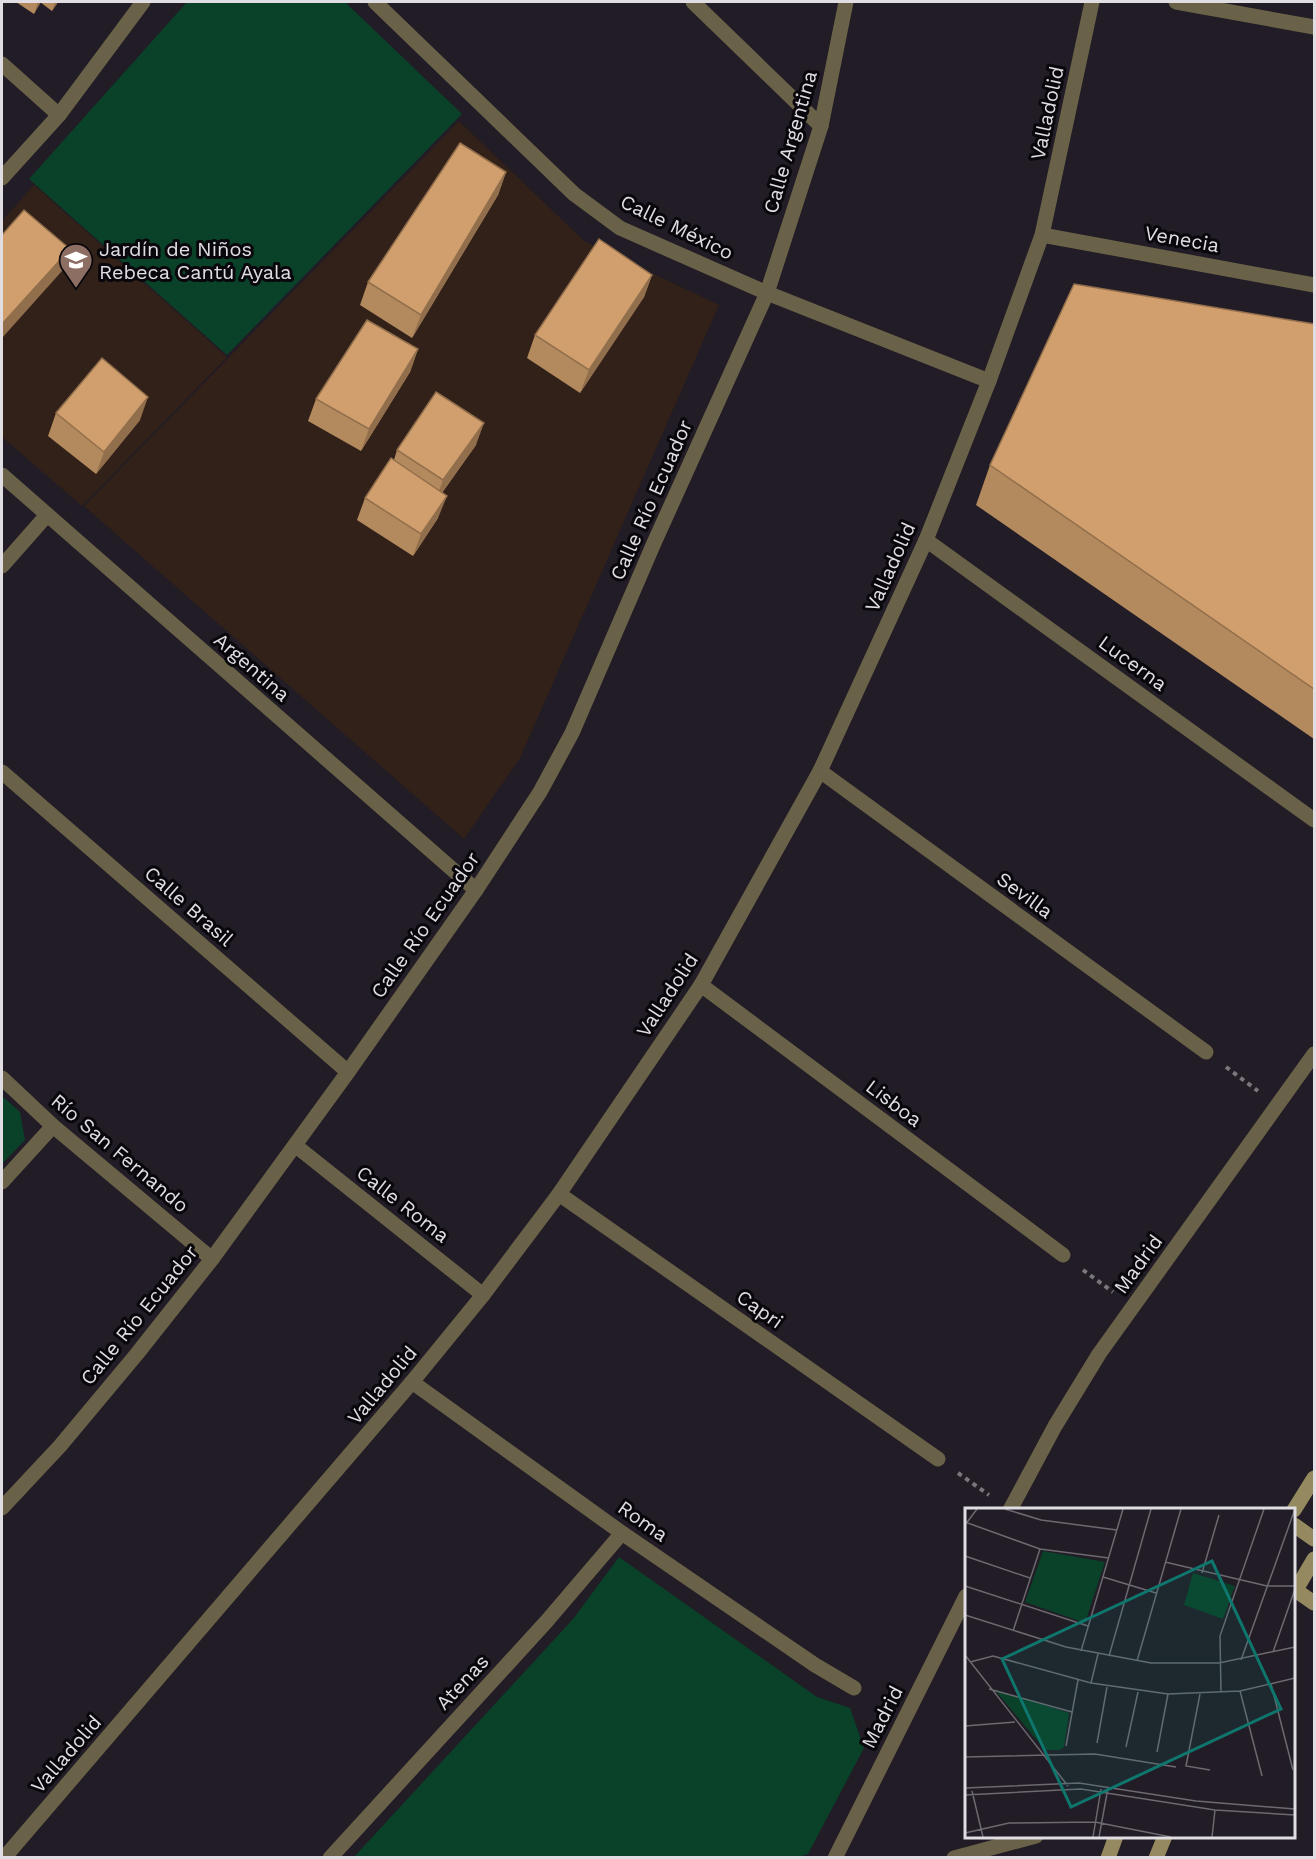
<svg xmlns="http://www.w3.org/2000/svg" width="1316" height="1859" font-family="'Work Sans',sans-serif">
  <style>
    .education { fill: #322119 }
    .green { fill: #0a4129 }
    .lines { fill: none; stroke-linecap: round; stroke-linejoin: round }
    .path { stroke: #7a767d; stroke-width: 4; stroke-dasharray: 4.5 4.5; stroke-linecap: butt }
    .street { stroke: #696249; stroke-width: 15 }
    .secondary { stroke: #94895f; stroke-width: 15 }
    .wall { fill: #b3895e }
    .shaded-wall { fill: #926f4c }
    .building { fill: #d09f6d; stroke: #926f4c; stroke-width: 1.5 }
    .labels { text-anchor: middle; stroke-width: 6; stroke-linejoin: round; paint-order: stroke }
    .street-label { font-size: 20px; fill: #e0dde3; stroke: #09070b }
    .poi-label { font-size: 20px; fill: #e0dde3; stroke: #09070b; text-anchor: start }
    .inset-road { fill: none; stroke: #6d6971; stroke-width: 1.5 }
    .view { fill: #0f766e; fill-opacity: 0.15; stroke: #0f766e; stroke-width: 3 }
    .inset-edge { fill: none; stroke: #e0dde3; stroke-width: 3 }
  </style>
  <rect width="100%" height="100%" fill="#211c25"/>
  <!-- education -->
  <g class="education">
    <polygon points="459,121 584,241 719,305 520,758 464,839 84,506"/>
    <polygon points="34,185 227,357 82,506 2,437 2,221"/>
  </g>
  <!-- green -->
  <g class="green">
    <polygon points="187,2 345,2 462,114 227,355 29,179"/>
    <polygon points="2,1096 20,1112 25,1140 2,1164"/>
    <polygon points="619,1557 817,1697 850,1708 864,1748 808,1854 796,1858 354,1857 573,1619"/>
  </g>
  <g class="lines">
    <!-- path -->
    <g class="path">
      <polyline points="1226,1067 1258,1091"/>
      <polyline points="1083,1270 1113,1292"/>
      <polyline points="958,1473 989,1495"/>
    </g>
    <!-- street -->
    <g class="street">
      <polyline points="375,2 574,194 620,228 767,293 989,381"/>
      <polyline points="693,2 821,126"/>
      <polyline points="1176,2 1314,27"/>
      <polyline points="2,64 59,115"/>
      <polyline points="2,178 59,115 143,2"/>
      <polyline points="1042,235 1314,285"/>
      <polyline points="2,475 476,890"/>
      <polyline points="926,540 1314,820"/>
      <polyline points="2,566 47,515"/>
      <polyline points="820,771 1206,1052"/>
      <polyline points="2,772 348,1072"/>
      <polyline points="701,985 1063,1255"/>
      <polyline points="2,1078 53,1126 212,1259"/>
      <polyline points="296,1146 483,1295"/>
      <polyline points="2,1182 53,1126"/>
      <polyline points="559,1194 938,1459"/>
      <polyline points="412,1382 622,1533 815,1665 854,1688"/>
      <polyline points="2,1508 60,1446 136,1355 212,1259 348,1072 476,890 540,792 572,733 654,543 767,293 821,126 846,2"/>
      <polyline points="1010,1510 1055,1426 1099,1354 1314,1054"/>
      <polyline points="4,1858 412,1382 483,1295 559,1194 701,985 820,771 926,540 989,381 1042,235 1092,2"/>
      <polyline points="330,1858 546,1622 622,1533"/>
      <polyline points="835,1858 966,1596"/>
      <polyline points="954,1858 1036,1836"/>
    </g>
    <!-- secondary -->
    <g class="secondary">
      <polyline points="1294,1510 1314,1478"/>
      <polyline points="1294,1525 1314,1539"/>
      <polyline points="1294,1589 1314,1603"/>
      <polyline points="1294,1593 1314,1559"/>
      <polyline points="1108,1858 1116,1836"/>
      <polyline points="1156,1858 1165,1836"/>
    </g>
  </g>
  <!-- wall -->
  <g class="wall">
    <polygon points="16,2 58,2 52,11 40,2 34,14"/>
    <polygon points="506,172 498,195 412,338 360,305 368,282"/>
    <polygon points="652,275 644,297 580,393 527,358 535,335"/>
    <polygon points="1314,324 1314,739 976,505 990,465"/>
    <polygon points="418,349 410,372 361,451 308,421 316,399"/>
    <polygon points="56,413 140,420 96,474 48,436"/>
    <polygon points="476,445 442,493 438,518 413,556 357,520 365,498 394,460 397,450"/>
  </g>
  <!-- shaded-wall -->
  <g class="shaded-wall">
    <polygon points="38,2 41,2 34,14"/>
    <polygon points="55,2 58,2 52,11"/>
    <polygon points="506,172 498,195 412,338 421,315"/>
    <polygon points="70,249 62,271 2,338 2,324"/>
    <polygon points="652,275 644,297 580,393 589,370"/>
    <polygon points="418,349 410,372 361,451 369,429"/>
    <polygon points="148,397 140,420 96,474 104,452"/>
    <polygon points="484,423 476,445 435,502 443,480"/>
    <polygon points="447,496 438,518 413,556 421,534"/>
  </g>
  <!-- building -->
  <g class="building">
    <polygon points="460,143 506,172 421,315 368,282"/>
    <polygon points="24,210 70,249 2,324 2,235"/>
    <polygon points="599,239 652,275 589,370 535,335"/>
    <polygon points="1074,284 1314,324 1314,689 990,465"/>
    <polygon points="367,320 418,349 369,429 316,399"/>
    <polygon points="102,358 148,397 104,452 56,413"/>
    <polygon points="436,392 484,423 443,480 397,450"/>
    <polygon points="391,458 447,496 421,534 365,498"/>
  </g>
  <!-- icons -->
  <defs>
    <g id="school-pin" transform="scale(1.725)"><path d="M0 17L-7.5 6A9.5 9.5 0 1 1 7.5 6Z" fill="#8d6e63" stroke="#09070b"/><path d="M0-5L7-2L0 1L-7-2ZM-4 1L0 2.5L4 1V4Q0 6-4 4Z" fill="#fff"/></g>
  </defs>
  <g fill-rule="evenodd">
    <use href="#school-pin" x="76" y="260"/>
  </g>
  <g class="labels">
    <!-- street labels -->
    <g class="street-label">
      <text transform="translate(1047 113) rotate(-78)" y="7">Valladolid</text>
      <text transform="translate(790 142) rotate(-74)" y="7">Calle Argentina</text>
      <text transform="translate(677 227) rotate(26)" y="7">Calle México</text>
      <text transform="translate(1182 239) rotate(10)" y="7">Venecia</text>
      <text transform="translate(651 500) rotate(-66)" y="7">Calle Río Ecuador</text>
      <text transform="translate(890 567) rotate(-66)" y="7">Valladolid</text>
      <text transform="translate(1133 663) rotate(36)" y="7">Lucerna</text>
      <text transform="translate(252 667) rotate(41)" y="7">Argentina</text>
      <text transform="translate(1025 895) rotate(36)" y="7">Sevilla</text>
      <text transform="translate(189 906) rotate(41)" y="7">Calle Brasil</text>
      <text transform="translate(425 925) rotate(-55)" y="7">Calle Río Ecuador</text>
      <text transform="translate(667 995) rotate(-57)" y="7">Valladolid</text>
      <text transform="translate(894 1103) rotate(37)" y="7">Lisboa</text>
      <text transform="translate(120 1153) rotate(40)" y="7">Río San Fernando</text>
      <text transform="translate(403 1204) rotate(38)" y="7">Calle Roma</text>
      <text transform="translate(1138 1264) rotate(-54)" y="7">Madrid</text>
      <text transform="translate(760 1309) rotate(35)" y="7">Capri</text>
      <text transform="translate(139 1315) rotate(-51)" y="7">Calle Río Ecuador</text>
      <text transform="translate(382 1385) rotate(-50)" y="7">Valladolid</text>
      <text transform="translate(643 1521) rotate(35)" y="7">Roma</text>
      <text transform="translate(462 1682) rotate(-47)" y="7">Atenas</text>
      <text transform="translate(882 1717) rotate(-63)" y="7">Madrid</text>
      <text transform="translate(66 1754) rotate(-49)" y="7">Valladolid</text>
    </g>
    <!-- poi labels -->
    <g class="poi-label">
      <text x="99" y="256">Jardín de Niños<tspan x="99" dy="23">Rebeca Cantú Ayala</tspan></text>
    </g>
  </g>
  <!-- overview -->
  <g transform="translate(965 1508)">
    <rect width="330" height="330" fill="#211c25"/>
    <path d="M78,43L140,54L120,115L60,94ZM228,65L270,78L258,111L219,97ZM29,181L104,205L99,239L95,242H80Z" fill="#0a4129"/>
    <path class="inset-road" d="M40,1L76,12L152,22M0,14L75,41L144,50M0,17L12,1M0,48L65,70M200,54L302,78H330M237,65L254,7M138,69L191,85M0,78L123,118M0,107L101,139L186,155H254L330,139M48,123L75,41M116,143L158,1M308,144L330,81M0,147L103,278M144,148L186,1M276,152L330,1M172,153L216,1M5,154L28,148L126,175L203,186L275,183L330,170M126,175L133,146M306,176L328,262M24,181L107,204M275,183L297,268M256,184L255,128L299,1M235,186L221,258L245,262M0,218L50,214M132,235L142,179M101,238L113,172M161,239L173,184M192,244L203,186M0,249L130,246L211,259M0,280L114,275L231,293L330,301M7,283L18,329M0,287L116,281L250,302L330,307M0,325L44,315L130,314L206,329M128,329L136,281M134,329L143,280M247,329L250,302"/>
    <path class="view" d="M247,53L316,201L106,299L37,151Z"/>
    <rect width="330" height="330" class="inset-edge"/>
  </g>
  <!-- border -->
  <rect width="1316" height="1859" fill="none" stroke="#e0dde3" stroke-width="6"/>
</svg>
